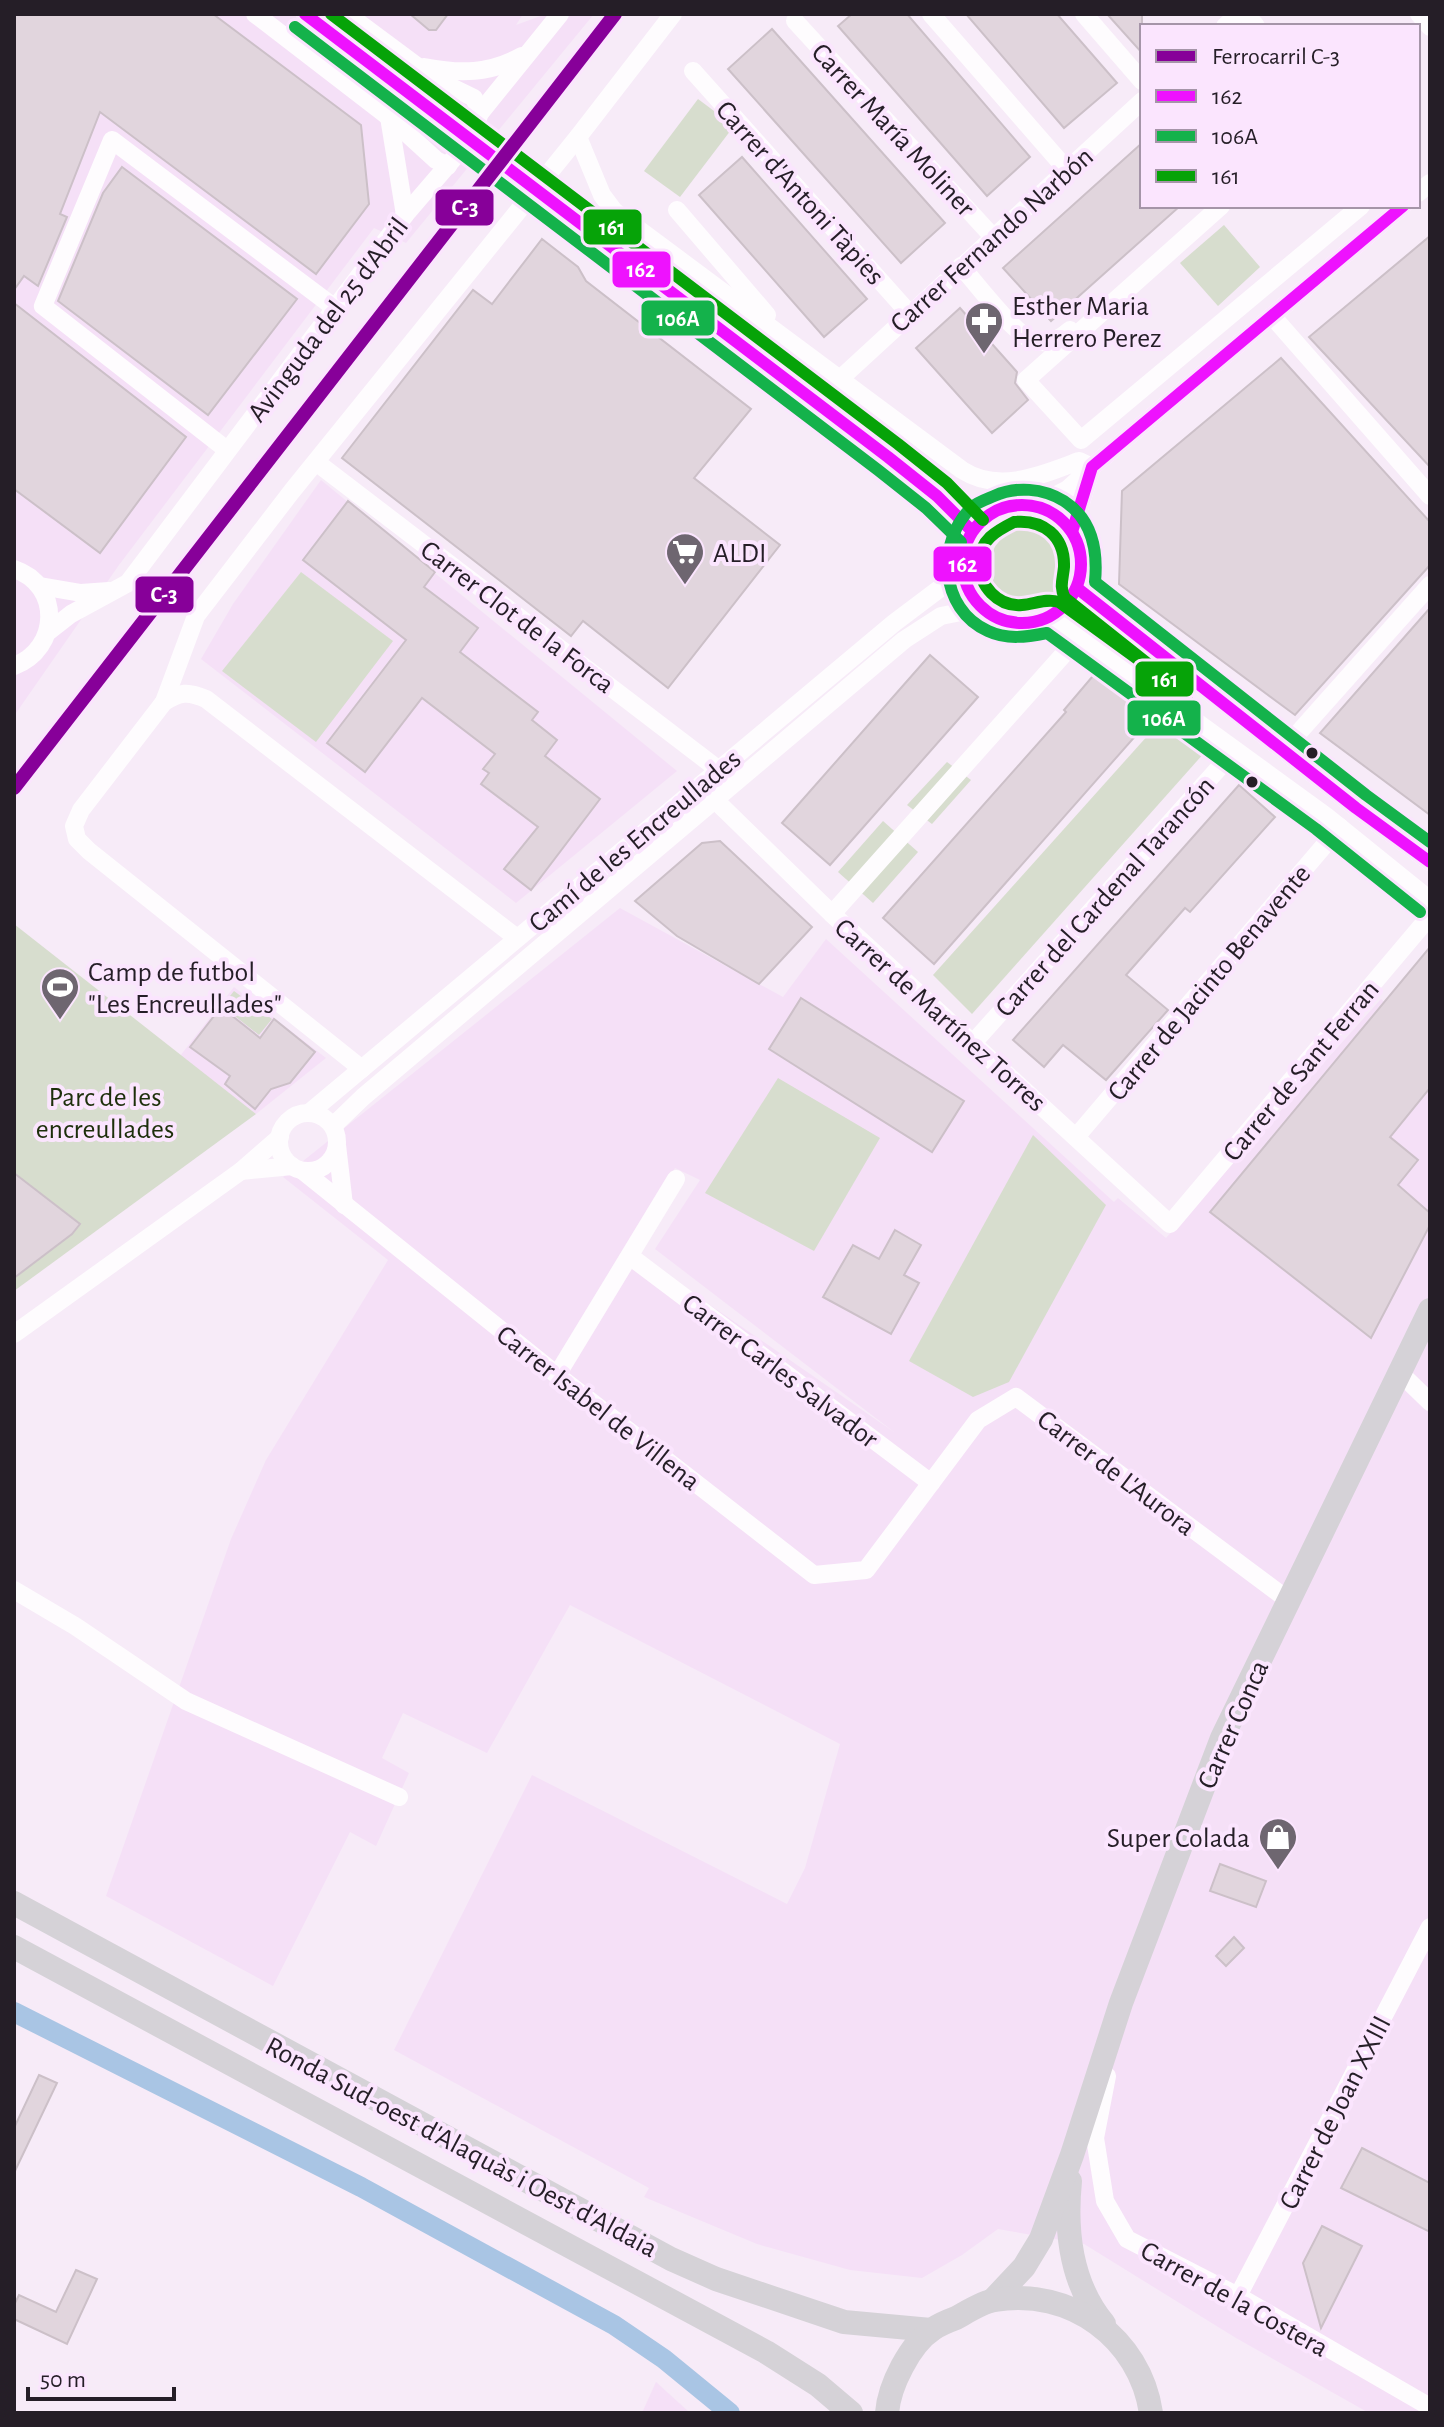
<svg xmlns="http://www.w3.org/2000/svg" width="1444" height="2427" font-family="'Alegreya Sans',sans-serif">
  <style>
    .built { fill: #f5e0f7; fill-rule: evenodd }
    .green { fill: #d7ddce }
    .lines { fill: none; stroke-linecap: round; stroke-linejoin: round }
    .canal { stroke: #a9c5e4; stroke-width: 20 }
    .building { fill: #e1d5dd; stroke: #ccc0c8; stroke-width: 2 }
    .street-tunnel { stroke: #cdc2ce; stroke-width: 18; stroke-dasharray: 18 9; stroke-linecap: butt }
    .street { stroke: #fefcfe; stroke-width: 18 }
    .secondary { stroke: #d5d2d7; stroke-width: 24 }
    .bus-1-casing { stroke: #fbe5fe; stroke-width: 18 }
    .bus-2-casing { stroke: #fbe5fe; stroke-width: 18 }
    .bus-3-casing { stroke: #fbe5fe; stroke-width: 18 }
    .bus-1 { stroke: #ee12fe; stroke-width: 12 }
    .bus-2 { stroke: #14b24b; stroke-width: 12 }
    .bus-3 { stroke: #06a308; stroke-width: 12 }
    .rail-1-casing { stroke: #fbe5fe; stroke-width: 20 }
    .rail-1 { stroke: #870099; stroke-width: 14 }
    .bus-dot { fill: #251e27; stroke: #fbe5fe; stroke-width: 3 }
    .labels { text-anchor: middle; stroke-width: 8; stroke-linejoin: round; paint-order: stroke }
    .street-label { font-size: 28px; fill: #251e27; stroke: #fbe5fe }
    .poi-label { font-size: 28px; fill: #251e27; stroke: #fbe5fe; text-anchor: start }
    .park-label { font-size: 28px; fill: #1d2f0b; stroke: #fbe5fe }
    .line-badge { stroke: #fbe5fe; stroke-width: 3 }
    .badge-label { font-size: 22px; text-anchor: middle; font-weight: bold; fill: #fff }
  </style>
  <rect width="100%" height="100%" fill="#f7ebf8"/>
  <!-- built -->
  <g class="built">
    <polygon points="14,14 523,14 516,25 546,14 594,14 406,243 374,228 119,565 14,716"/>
    <polygon points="321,480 677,771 516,903 201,659 233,604"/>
    <path d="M620,908L783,997L826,939L1114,1202L1118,1198L1166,1238L1381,999L1430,1042V2413H1369L1236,2338L1084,2244L998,2229L962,2255L922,2278L850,2270L757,2244L644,2197L649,2188L394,2050L532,1775L787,1904L805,1868L840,1744L570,1605L487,1753L403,1713L382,1758L409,1773L376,1846L350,1832L273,1986L106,1896L231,1539L266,1460L388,1260L283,1177ZM675,1168L700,1180L655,1249L894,1432L629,1249Z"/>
    <polygon points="234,987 326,1058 256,1114 180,1056"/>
    <polygon points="656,2382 690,2413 642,2413"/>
  </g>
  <!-- green -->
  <g class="green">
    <polygon points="698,99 734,126 680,197 644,171"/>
    <polygon points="1224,225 1260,267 1218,306 1180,263"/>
    <circle cx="1027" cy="567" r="38"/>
    <polygon points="301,572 393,641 316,742 222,671"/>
    <polygon points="1167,714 1205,752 972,1014 933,975"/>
    <polygon points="947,762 971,780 932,824 907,805"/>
    <polygon points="883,821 918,852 873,903 838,872"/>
    <polygon points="14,924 256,1114 14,1291"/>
    <polygon points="234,991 272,1019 259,1035 222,1006"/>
    <polygon points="778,1078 880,1138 814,1251 705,1193"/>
    <polygon points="1033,1135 1106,1205 1009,1382 973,1397 909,1361"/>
  </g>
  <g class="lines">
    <!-- canal -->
    <polyline class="canal" points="14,2012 361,2187 614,2325 664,2359 730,2413"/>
  </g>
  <!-- building -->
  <g class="building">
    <polygon points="14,14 213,14 361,125 369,204 316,274 100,112 60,214 67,217 38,286 24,276 14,290"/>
    <polygon points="410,14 448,14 436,30 429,30"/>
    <polygon points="852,14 907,14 1030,157 987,196 838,26"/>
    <polygon points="966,14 1057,14 1117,83 1064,128"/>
    <polygon points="1107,14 1142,14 1142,53"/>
    <polygon points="772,29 945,223 901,263 728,69"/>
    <polygon points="1142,143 1142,206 1180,206 1051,321 1003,268"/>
    <polygon points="742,157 867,299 824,337 699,195"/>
    <polygon points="122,167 297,299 208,415 58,301 103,193"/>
    <polygon points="1430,236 1430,467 1309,337"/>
    <polygon points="542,239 578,267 586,281 751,409 694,478 780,545 668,688 583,621 571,636 342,458 473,290 492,304"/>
    <polygon points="14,303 186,437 100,553 14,489"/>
    <polygon points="960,308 1017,372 1015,383 1028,400 992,433 916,348"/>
    <polygon points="1281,358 1430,522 1430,565 1295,715 1119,584 1122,491"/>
    <polygon points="348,501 435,572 424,587 478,628 460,652 538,712 532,720 557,740 545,756 600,799 531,890 504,869 538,827 481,784 489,773 483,769 495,754 422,698 365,772 327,743 406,640 303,560"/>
    <polygon points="1430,608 1430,815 1320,733"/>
    <polygon points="930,655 978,697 830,865 782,823"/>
    <polygon points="1098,670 1153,716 934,964 883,918 1066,712 1064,710"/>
    <polygon points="1239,785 1275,817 1190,912 1185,908 1126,975 1168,1010 1106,1080 1063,1045 1044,1067 1013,1040"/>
    <polygon points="720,841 812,927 759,984 677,936 635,901 702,843"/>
    <polygon points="1430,947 1430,1088 1390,1137 1418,1160 1398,1185 1430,1213 1430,1225 1371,1338 1210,1212"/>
    <polygon points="801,998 964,1101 932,1152 769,1049"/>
    <polygon points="221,1007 260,1038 274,1019 315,1052 290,1083 271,1089 255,1109 225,1084 230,1076 190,1047"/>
    <polygon points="14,1173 80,1224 72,1234 14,1278"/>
    <polygon points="895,1230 921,1245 904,1275 919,1283 891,1334 823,1297 853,1245 879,1259"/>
    <polygon points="1220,1864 1266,1881 1256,1907 1210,1891"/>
    <polygon points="1234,1937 1244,1948 1226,1966 1216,1956"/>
    <polygon points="39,2075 57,2083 14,2173 14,2128"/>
    <polygon points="1362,2148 1430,2183 1430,2232 1341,2188"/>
    <polygon points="1322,2226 1362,2246 1321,2328 1303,2263"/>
    <polygon points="76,2270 97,2279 67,2344 14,2319 14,2305 19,2295 56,2312"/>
  </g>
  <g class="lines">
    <!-- street-tunnel -->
    <polyline class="street-tunnel" points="447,122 556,204"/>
    <!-- street -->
    <g class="street">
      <polyline points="255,14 389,117 436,160 448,166"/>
      <polyline points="305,14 447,122"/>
      <polyline points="347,14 433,78 474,98 480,113"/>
      <polyline points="931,14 1067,170"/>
      <polyline points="1084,14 1142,81"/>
      <polyline points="1246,14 1256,26"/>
      <polyline points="1419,14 1430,27"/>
      <polyline points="795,21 993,237"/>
      <polyline points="1225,26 1238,14"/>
      <path d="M424,67C460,74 489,74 522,56"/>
      <polyline points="693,71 909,313"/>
      <polyline points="389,117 405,215"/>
      <path d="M578,137L602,195L614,211L962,470C999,494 1042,475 1079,461L1092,467L1068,489L1035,506"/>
      <polyline points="1418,193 1430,183"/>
      <polyline points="556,204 888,457 937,496 972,531"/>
      <polyline points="1221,206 1026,380 1081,440 1361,206"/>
      <polyline points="677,210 767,315"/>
      <path d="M961,266C974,281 1014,333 1030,339C1046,346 1057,341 1070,330"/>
      <polyline points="1273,317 1430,496"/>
      <polyline points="841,378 1142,101"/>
      <polyline points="227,450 43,306 112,140 335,308"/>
      <polyline points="316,462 719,770"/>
      <circle cx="1022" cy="564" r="59"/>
      <polyline points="1072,532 1092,467 1403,206"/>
      <path d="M14,569C62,585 60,649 14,666"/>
      <polyline points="40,586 81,593 109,591"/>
      <polyline points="1077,588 1356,808 1430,862"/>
      <polyline points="1051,616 1326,816 1430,900"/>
      <polyline points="48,632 71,614 128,583 405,215 460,151 472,134 480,113 560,14"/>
      <polyline points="164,702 196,616 292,491 578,137 673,14"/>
      <polyline points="1284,749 1430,585"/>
      <polyline points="715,800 832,914 1170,1224 1430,916"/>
      <polyline points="832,914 1079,637"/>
      <polyline points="973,1043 1235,750"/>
      <path d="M362,1069L89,851L77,839L74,826L81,810L164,702C180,692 188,691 206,699L517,938"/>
      <circle cx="308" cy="1142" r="29"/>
      <polyline points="309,1113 894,623 963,571"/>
      <polyline points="333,1126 363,1097 904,640 941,616 981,608"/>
      <polyline points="1076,1137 1340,827"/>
      <polyline points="337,1145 344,1205"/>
      <polyline points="241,1171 292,1166"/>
      <polyline points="303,1171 557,1375 814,1575 866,1570 978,1420 1016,1397 1288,1600"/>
      <polyline points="631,1257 931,1483"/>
      <polyline points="14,1334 241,1171 280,1137"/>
      <polyline points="1400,1373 1430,1402"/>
      <polyline points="557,1375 676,1179"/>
      <polyline points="14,1590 75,1626 186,1701 399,1797"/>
      <polyline points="1107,2076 1095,2138 1105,2201 1127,2239 1238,2296 1430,2407"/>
      <polyline points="1238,2296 1430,1927"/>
    </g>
    <!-- secondary -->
    <g class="secondary">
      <polyline points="14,1903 671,2259 716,2279 844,2322 931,2330"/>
      <polyline points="14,1947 766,2352 818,2385 851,2413"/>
      <path d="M1070,2181C1065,2231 1071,2284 1104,2324"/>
      <polyline points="993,2300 1024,2267 1041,2239 1072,2155 1121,2003 1222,1738 1430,1310"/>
      <path d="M887,2413C889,2386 910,2344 933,2329C940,2324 948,2321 956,2318C967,2312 982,2302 995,2300C1070,2287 1140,2338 1151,2413"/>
    </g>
    <!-- bus-1 casing -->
    <g class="bus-1-casing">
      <g id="bus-1">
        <polyline points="305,14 888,457 937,496 972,531"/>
        <circle cx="1022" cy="564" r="59"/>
        <polyline points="1072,532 1092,467 1403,206"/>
        <polyline points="1077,588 1356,808 1430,862"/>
      </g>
    </g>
    <!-- bus-2 casing -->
    <g class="bus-2-casing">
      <g id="bus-2">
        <polyline points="295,27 878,470 926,508 961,542"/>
        <path d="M1420,912L1316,829L1047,633C1027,637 1007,640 988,631C939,609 936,541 972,507C978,502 987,499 994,496C1016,486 1043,488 1064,501C1092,519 1098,550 1095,582L1366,795L1430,842"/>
      </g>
    </g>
    <!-- bus-3 casing -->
    <g class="bus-3-casing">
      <g id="bus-3">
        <polyline points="331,14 898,444 947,483 983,520"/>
        <path d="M1014,522C1043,519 1065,536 1064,567C1063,579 1059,587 1065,598L1187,695L1059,602C1046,598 1035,604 1022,605C998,607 979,586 979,562C980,540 996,531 1014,522Z"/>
      </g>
    </g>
    <!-- bus-1 -->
    <use href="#bus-1" class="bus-1"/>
    <!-- bus-2 -->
    <use href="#bus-2" class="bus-2"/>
    <!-- bus-3 -->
    <use href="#bus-3" class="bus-3"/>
    <!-- rail-1 casing -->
    <g class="rail-1-casing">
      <polyline id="rail-1" points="14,788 615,14"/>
    </g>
    <!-- rail-1 -->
    <use href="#rail-1" class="rail-1"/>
  </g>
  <!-- icons -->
  <defs>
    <g id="pharmacy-pin" transform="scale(2)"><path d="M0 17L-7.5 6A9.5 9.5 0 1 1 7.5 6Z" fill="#6e6670" stroke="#fbe5fe"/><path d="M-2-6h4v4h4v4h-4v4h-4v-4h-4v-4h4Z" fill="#fff"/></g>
    <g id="supermarket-pin" transform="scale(2)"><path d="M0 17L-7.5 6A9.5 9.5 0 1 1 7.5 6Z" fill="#6e6670" stroke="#fbe5fe"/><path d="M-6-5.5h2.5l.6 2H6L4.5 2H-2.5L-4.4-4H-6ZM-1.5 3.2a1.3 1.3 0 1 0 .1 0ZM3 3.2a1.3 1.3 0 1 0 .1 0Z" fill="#fff"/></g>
    <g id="stadium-pin" transform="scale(2)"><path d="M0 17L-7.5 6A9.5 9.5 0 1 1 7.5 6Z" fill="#6e6670" stroke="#fbe5fe"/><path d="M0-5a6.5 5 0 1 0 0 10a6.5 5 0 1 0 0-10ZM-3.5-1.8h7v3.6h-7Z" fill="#fff"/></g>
    <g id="shop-pin" transform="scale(2)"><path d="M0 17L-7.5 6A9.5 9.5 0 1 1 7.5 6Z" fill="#6e6670" stroke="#fbe5fe"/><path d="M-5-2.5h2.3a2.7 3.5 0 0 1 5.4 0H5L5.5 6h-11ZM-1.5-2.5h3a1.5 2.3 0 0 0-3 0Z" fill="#fff"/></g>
  </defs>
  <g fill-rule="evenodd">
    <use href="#pharmacy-pin" x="984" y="321"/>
    <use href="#supermarket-pin" x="685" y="552"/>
    <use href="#stadium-pin" x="60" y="987"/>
    <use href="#shop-pin" x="1278" y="1837"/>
  </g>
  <!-- markers -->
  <g class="bus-dot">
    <circle cx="1312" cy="753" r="7"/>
    <circle cx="1252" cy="782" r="7"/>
  </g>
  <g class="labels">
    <!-- street labels -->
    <g class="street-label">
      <text transform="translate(894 129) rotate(47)" y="10">Carrer María Moliner</text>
      <text transform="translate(801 192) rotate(48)" y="10">Carrer d'Antoni Tàpies</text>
      <text transform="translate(991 239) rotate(-42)" y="10">Carrer Fernando Narbón</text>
      <text transform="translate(327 319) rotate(-53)" y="10">Avinguda del 25 d'Abril</text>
      <text transform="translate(518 616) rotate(37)" y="10">Carrer Clot de la Forca</text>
      <text transform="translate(634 840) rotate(-40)" y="10">Camí de les Encreullades</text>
      <text transform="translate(1104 896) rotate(-48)" y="10">Carrer del Cardenal Tarancón</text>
      <text transform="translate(1208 982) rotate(-50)" y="10">Carrer de Jacinto Benavente</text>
      <text transform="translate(941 1014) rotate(42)" y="10">Carrer de Martínez Torres</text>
      <text transform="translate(1300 1070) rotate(-50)" y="10">Carrer de Sant Ferran</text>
      <text transform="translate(781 1370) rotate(37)" y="10">Carrer Carles Salvador</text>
      <text transform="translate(599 1407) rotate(38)" y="10">Carrer Isabel de Villena</text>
      <text transform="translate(1117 1472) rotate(37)" y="10">Carrer de L'Aurora</text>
      <text transform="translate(1232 1724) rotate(-66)" y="10">Carrer Conca</text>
      <text transform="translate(1334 2112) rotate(-63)" y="10">Carrer de Joan XXIII</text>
      <text transform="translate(462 2146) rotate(28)" y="10">Ronda Sud-oest d'Alaquàs i Oest d'Aldaia</text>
      <text transform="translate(1235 2298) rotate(29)" y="10">Carrer de la Costera</text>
    </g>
    <!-- poi labels -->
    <g class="poi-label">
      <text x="1012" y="315">Esther Maria<tspan x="1012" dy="32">Herrero Perez</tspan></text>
      <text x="713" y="562">ALDI</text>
      <text x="88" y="981">Camp de futbol<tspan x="88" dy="32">"Les Encreullades"</tspan></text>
      <text x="1250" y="1847" text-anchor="end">Super Colada</text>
    </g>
    <!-- park labels -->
    <g class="park-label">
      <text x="105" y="1106">Parc de les<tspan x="105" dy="32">encreullades</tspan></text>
    </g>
  </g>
  <g class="line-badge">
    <rect x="434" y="188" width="61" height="39" rx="8" fill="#870099"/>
    <rect x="582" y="208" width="61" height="38" rx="8" fill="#06a308"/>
    <rect x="611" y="250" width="61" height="39" rx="8" fill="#ee12fe"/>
    <rect x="640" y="299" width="76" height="38" rx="8" fill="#14b24b"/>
    <rect x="932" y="545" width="61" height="38" rx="8" fill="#ee12fe"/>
    <rect x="134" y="575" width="61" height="39" rx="8" fill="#870099"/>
    <rect x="1134" y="660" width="61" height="38" rx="8" fill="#06a308"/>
    <rect x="1126" y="699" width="76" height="38" rx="8" fill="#14b24b"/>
  </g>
  <g class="badge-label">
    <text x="465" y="215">C-3</text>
    <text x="612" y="235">161</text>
    <text x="641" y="277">162</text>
    <text x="678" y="326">106A</text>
    <text x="963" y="572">162</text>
    <text x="164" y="602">C-3</text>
    <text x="1165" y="687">161</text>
    <text x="1164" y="726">106A</text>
  </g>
  <!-- border -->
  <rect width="1444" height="2427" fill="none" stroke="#251e27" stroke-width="32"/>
  <!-- legend -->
  <rect x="1140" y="24" width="280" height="184" fill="#fbe5fe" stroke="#a595a8" stroke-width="2"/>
  <rect x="1156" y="50" width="40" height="12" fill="#870099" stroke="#a595a8" stroke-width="2"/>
  <text x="1212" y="64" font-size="24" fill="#251e27">Ferrocarril C-3</text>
  <rect x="1156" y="90" width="40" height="12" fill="#ee12fe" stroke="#a595a8" stroke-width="2"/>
  <text x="1212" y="104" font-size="24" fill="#251e27">162</text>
  <rect x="1156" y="130" width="40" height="12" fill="#14b24b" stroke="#a595a8" stroke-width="2"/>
  <text x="1212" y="144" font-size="24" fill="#251e27">106A</text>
  <rect x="1156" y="170" width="40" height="12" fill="#06a308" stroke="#a595a8" stroke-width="2"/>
  <text x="1212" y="184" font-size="24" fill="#251e27">161</text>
  <!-- scale -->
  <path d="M28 2387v12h146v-12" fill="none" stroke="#251e27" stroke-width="4"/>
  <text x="40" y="2387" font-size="24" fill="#251e27" stroke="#fbe5fe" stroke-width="6" paint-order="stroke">50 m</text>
</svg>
